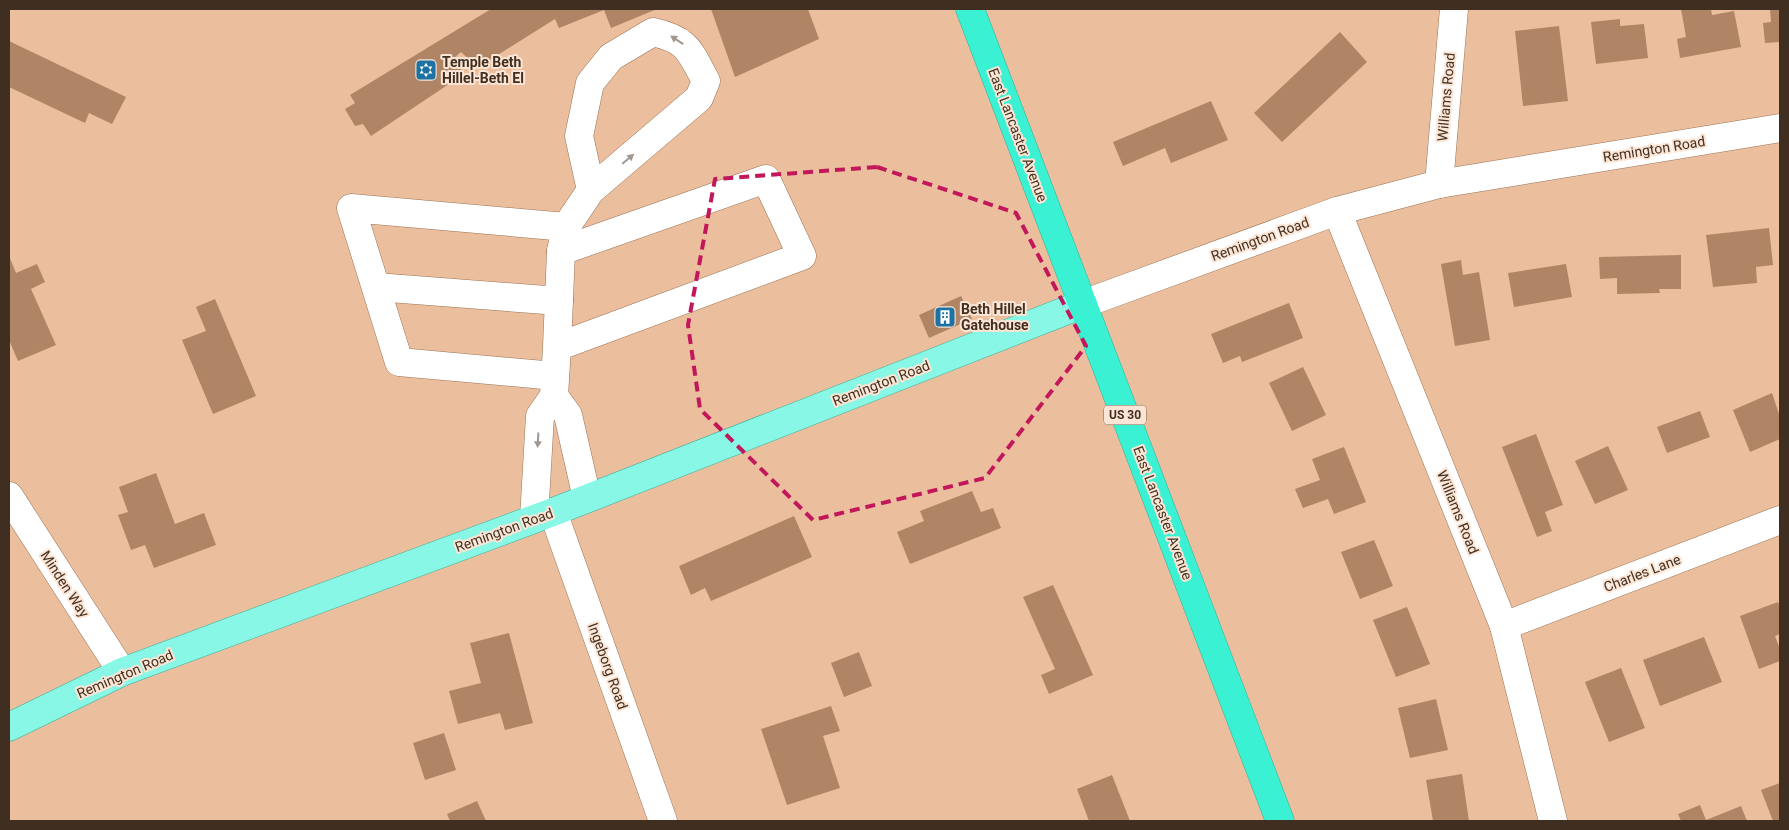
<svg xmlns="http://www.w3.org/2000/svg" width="1789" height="830" font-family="Roboto,sans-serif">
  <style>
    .building { fill: #af8566 }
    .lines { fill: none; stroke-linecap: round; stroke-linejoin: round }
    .minor-casing { stroke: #9b7354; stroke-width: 29 }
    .major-casing { stroke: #3cad95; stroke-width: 29 }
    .highway-casing { stroke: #3cad95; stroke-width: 29 }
    .minor { stroke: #fff; stroke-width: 28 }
    .major { stroke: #89f7e5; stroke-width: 28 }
    .highway { stroke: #3af1d3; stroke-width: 28 }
    .oneway { fill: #a09790 }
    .marked { fill: none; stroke: #c2185b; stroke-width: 4; stroke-dasharray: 10 6; stroke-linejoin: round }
    .labels { text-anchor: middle; stroke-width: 4; stroke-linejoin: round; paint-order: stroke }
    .shield { fill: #fce5d4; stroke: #786657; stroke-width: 1 }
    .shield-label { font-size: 12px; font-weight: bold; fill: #402f21 }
    .poi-label { font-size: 14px; font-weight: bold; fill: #402f21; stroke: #fce5d4; text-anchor: start }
    .street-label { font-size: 14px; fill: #402f21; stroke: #fce5d4 }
  </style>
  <rect width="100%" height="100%" fill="#ebbf9e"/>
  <!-- building -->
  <g class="building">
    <polygon points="491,9 657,9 611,28 604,10 559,28 555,19 480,66 472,62 461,52 454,58 464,74 371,136 363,124 355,126 345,109 355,103 350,95"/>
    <polygon points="711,9 808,9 819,39 735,77"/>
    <polygon points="1681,9 1711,9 1712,15 1734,11 1741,47 1680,58 1677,39 1686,37"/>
    <polygon points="1770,9 1780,9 1780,42 1765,43 1763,23 1771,22"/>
    <polygon points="1620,19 1620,26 1644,24 1648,58 1596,64 1591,22"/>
    <polygon points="1559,26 1568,101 1523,106 1515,31"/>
    <polygon points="1340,32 1367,62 1282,142 1254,113"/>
    <polygon points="9,41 126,97 112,124 89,113 85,123 9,87"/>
    <polygon points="1211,101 1228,140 1171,163 1165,148 1123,166 1113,142"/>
    <polygon points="1769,228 1773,265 1756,267 1757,283 1713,287 1706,235"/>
    <polygon points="1681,255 1681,289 1659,289 1660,293 1617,294 1617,278 1600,279 1599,257"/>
    <polygon points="9,256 16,273 37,264 45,282 31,289 56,345 18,361 9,340"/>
    <polygon points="1461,260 1463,275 1479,272 1490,340 1455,346 1441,264"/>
    <polygon points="1566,264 1572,297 1514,307 1508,273"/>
    <polygon points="961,296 972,319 929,338 919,315"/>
    <polygon points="215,299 256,396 213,414 182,340 206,331 196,307"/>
    <polygon points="1289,303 1303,338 1242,362 1240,356 1223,363 1211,334"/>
    <polygon points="1303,367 1326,415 1292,431 1269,383"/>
    <polygon points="1772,393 1780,417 1780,439 1750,452 1733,410"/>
    <polygon points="1700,411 1710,437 1667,453 1657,427"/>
    <polygon points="1536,434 1563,505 1545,512 1552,531 1537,537 1502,447"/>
    <polygon points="1608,446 1628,490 1595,504 1575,461"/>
    <polygon points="1344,447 1366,502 1334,514 1328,499 1303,508 1295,489 1320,480 1312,459"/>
    <polygon points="156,473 175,524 204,513 216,545 154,568 145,545 131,550 118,515 128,512 119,487"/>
    <polygon points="972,491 981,512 993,508 1001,528 910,564 897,532 924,521 920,511"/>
    <polygon points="794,516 812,557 711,601 705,588 691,595 679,566"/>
    <polygon points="1374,540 1393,586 1360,599 1341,552"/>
    <polygon points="1053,585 1093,675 1049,694 1041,675 1055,669 1023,597"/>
    <polygon points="1778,602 1780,608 1780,634 1775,636 1780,649 1780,661 1759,669 1740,616"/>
    <polygon points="1407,607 1430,664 1396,677 1373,620"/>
    <polygon points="509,633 533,723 505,730 500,713 458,724 449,691 481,683 470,643"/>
    <polygon points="1704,637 1722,682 1660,706 1643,660"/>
    <polygon points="859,652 872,686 844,697 831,663"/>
    <polygon points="1621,668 1645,728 1609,742 1585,682"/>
    <polygon points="1436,699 1448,750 1410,758 1398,708"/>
    <polygon points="831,706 840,731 823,736 840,788 787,805 761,729"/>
    <polygon points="444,733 456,770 425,780 413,743"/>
    <polygon points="1462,774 1469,821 1433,821 1426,780"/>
    <polygon points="1112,775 1130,821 1089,821 1077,789"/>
    <polygon points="1780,783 1780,821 1773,821 1761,790"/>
    <polygon points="477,801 486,821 450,821 447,814"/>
    <polygon points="1700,805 1706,820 1741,806 1747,821 1681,821 1678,814"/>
  </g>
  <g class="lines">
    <!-- minor casing -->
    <g class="minor-casing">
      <g id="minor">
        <polyline points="1439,184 1454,9"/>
        <polyline points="1337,211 1504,626 1553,821"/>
        <path d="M566,227L591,190L699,98L706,81C690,52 689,40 653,32L611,57L590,83L579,136L591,190"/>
        <polyline points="376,287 559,301"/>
        <polyline points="1083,304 1337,211 1439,184 1780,128"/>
        <polyline points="555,376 399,362 351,208 566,227 561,251"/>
        <polyline points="554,396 568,415 587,498"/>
        <polyline points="9,496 122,672"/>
        <polyline points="553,512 663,821"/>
        <polyline points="534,518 540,416 554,396 557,347 802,256 766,179 561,251 557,347"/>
        <polyline points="1504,626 1780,520"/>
      </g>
    </g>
    <!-- major casing -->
    <g class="major-casing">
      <polyline id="major" points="9,727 122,672 553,512 1083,304"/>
    </g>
    <!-- highway casing -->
    <g class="highway-casing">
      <polyline id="highway" points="970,9 1280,821"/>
    </g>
    <!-- minor -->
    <use href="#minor" class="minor"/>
    <!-- major -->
    <use href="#major" class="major"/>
    <!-- highway -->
    <use href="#highway" class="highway"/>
  </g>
  <!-- one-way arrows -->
  <defs><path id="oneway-solid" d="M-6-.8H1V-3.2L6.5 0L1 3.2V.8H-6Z" transform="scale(1.25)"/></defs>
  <g class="oneway">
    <use href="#oneway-solid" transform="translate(677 40) rotate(-147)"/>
    <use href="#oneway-solid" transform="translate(628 159) rotate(-40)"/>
    <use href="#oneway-solid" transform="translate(538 440) rotate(93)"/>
  </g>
  <!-- marked area -->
  <path class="marked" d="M877,167L1016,213L1086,346L985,478L813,520L700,409L688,325L715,179Z"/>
  <!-- icons -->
  <defs>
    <g id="synagogue-square" transform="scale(1.125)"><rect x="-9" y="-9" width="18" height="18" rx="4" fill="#1c73a3" stroke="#fce5d4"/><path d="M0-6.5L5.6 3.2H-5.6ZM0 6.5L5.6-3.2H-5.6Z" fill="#fff"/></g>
    <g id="building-square" transform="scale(1.125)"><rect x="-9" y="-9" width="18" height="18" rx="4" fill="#1c73a3" stroke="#fce5d4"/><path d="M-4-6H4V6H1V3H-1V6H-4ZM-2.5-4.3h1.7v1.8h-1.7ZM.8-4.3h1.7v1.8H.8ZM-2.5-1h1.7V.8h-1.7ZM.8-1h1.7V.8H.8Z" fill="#fff"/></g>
  </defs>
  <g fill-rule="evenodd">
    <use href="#synagogue-square" x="426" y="70"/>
    <use href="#building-square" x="945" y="317"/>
  </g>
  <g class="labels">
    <!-- shield labels -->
    <rect class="shield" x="1104" y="405.5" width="42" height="19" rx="4"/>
    <g class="shield-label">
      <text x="1125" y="419">US 30</text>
    </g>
    <!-- poi labels -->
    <g class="poi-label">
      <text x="442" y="67">Temple Beth<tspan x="442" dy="16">Hillel-Beth El</tspan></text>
      <text x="961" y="314">Beth Hillel<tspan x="961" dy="16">Gatehouse</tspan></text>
    </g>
    <!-- street labels -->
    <g class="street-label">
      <text transform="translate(1446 97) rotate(-85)" y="5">Williams Road</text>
      <text transform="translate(1018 135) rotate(69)" y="5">East Lancaster Avenue</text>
      <text transform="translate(1654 149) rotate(-9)" y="5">Remington Road</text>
      <text transform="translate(1260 239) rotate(-20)" y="5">Remington Road</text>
      <text transform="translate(881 383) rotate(-21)" y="5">Remington Road</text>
      <text transform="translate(1458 512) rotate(68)" y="5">Williams Road</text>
      <text transform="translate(1163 513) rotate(69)" y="5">East Lancaster Avenue</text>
      <text transform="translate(504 530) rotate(-20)" y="5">Remington Road</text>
      <text transform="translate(1642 573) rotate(-21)" y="5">Charles Lane</text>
      <text transform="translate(65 584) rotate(57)" y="5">Minden Way</text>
      <text transform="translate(608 666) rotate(70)" y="5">Ingeborg Road</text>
      <text transform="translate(125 674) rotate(-23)" y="5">Remington Road</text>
    </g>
  </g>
  <!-- border -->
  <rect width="1789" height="830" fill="none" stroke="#402f21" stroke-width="20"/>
</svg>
